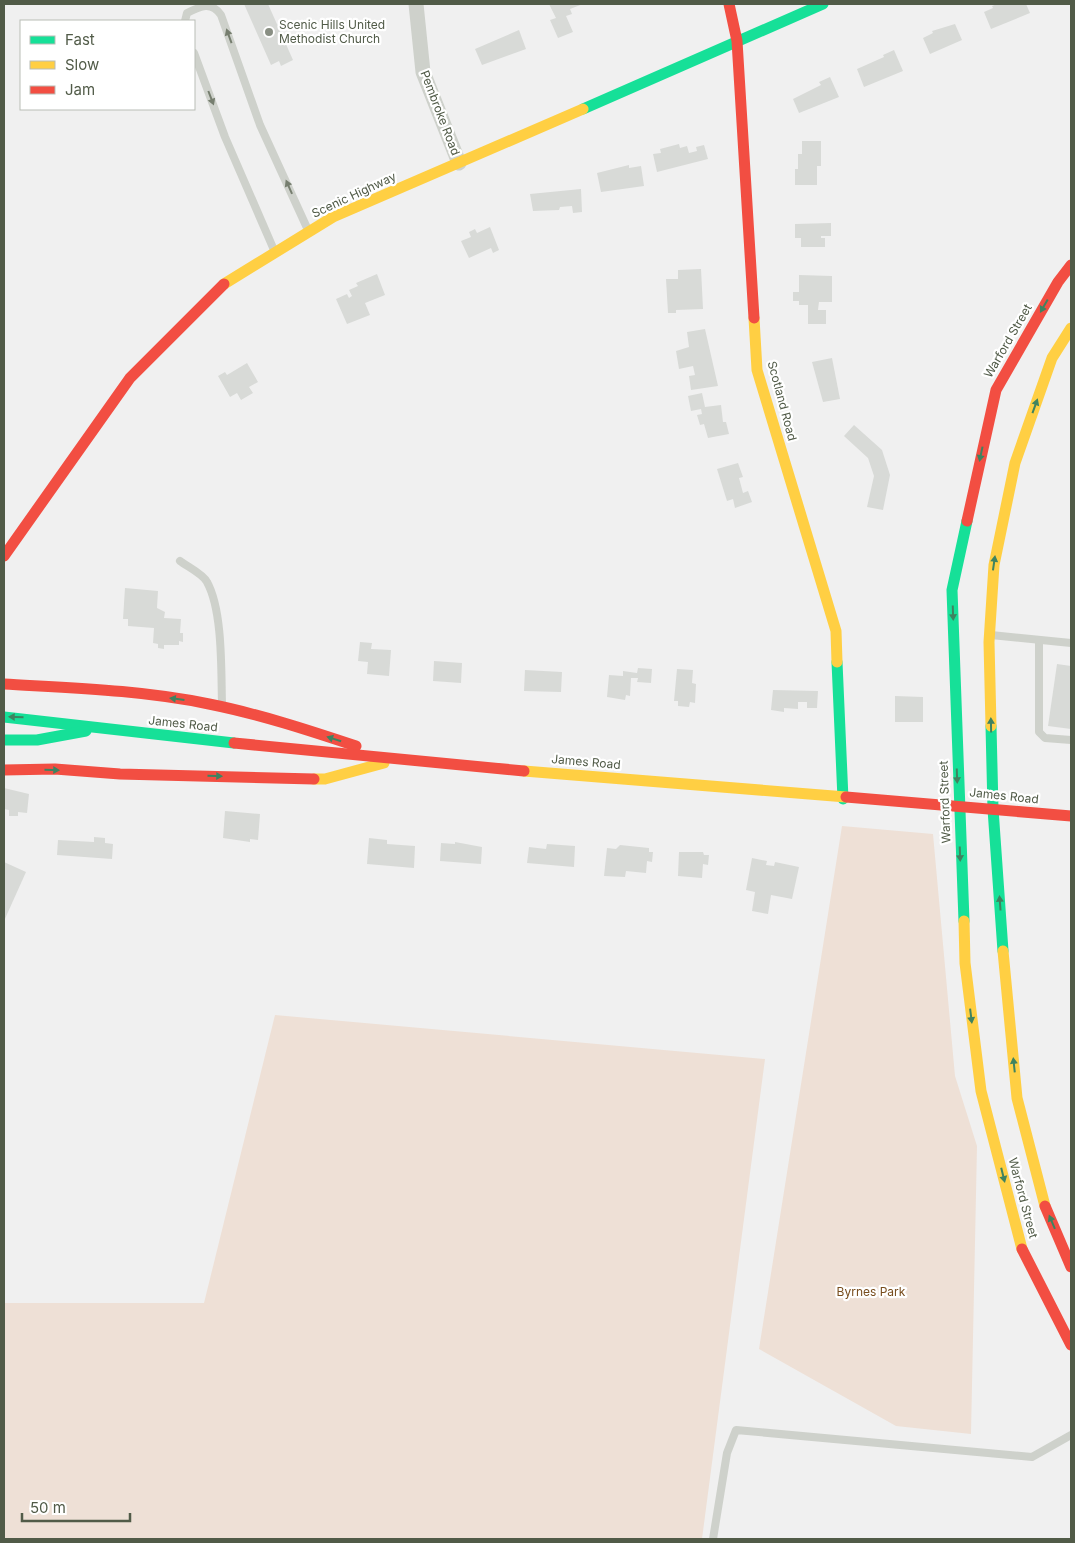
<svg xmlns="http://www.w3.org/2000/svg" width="1075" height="1543" font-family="Inter,sans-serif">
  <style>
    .green { fill: #eee0d6 }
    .building { fill: #d8dad7 }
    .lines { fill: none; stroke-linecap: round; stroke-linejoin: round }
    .lane { stroke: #ced1cb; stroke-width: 8 }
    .street { stroke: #ced1cb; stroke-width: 15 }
    .fast { stroke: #16e098; stroke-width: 11 }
    .slow { stroke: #ffcf43; stroke-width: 11 }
    .jam { stroke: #f24e42; stroke-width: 11 }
    .oneway { fill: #767e6f }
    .oneway2 { fill: #3f8360 }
    .poi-dot { fill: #898f83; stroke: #fff; stroke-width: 2 }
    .labels { text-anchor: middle; stroke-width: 4.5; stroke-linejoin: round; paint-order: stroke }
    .poi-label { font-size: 12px; fill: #515b48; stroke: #fff; text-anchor: start }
    .street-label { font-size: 12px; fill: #515b48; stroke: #fff }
    .park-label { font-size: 12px; fill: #784d1d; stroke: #fff }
  </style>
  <rect width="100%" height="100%" fill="#f0f0f0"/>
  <!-- green -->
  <g class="green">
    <polygon points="842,826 933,834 955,1076 977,1146 971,1434 896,1426 759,1349"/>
    <polygon points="275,1015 765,1059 702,1539 4,1539 4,1303 204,1303"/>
  </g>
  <!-- building -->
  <g class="building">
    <polygon points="244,4 268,4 293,60 281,66 279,61 271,65"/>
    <polygon points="549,4 583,4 570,9 572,14 566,16 573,32 558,38 550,20 556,18"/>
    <polygon points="997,4 1026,4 1030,13 991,29 984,12 993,8 992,6"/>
    <polygon points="955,24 962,40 930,54 923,38 933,33 932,31"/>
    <polygon points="519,30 526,49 482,65 475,49"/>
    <polygon points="894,50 903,71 864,87 857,69 884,57 883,55"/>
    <polygon points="830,77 839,97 799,113 793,99 821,85 819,82"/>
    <polygon points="802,141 821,141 821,166 817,166 817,185 795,185 795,169 798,169 798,154 802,154"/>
    <polygon points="679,144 680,148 687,146 689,153 697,151 696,147 704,145 708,159 657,172 653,154 661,153 660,149"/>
    <polygon points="629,165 629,168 641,166 644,186 601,192 597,173"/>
    <polygon points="581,189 582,212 573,213 572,206 560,207 559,210 533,211 530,194"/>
    <polygon points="831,223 831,236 821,236 821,238 825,238 825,247 801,247 801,238 795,238 795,224"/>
    <polygon points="490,227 499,250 493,253 491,248 469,258 461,241 471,237 469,232 475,229 477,233"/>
    <polygon points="701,269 703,309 676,310 676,313 668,313 666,279 678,279 678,270"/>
    <polygon points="377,274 385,295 365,303 370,315 347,324 336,299 347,294 349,298 352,296 349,290 358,286 356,283"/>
    <polygon points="799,275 832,276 832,302 819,302 818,310 826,310 826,324 808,324 808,305 799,305 799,301 793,301 793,292 799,292"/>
    <polygon points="705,329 718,386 691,390 689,376 695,375 693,366 679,369 676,351 689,347 687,332"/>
    <polygon points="832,358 840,399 823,402 812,362"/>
    <polygon points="247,363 258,382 249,387 253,393 241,400 237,393 230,397 218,376 225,372 227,375"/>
    <polygon points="702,393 705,407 721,405 723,422 726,422 729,434 708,438 704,424 700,425 697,415 702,414 701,409 691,411 688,396"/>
    <polygon points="854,425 882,450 890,475 883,510 867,507 874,476 868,458 844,436"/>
    <polygon points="738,463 743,477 739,478 743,493 748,491 752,502 735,508 733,499 727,501 717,469"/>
    <polygon points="125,588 158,591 157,608 165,612 164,618 181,619 180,633 183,633 183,642 179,641 179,645 164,645 164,649 158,648 158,644 153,643 154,628 128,626 128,619 123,619"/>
    <polygon points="360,642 372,643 371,649 391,650 389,676 367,674 368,662 358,661"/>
    <polygon points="434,661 462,663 461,683 433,681"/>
    <polygon points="1057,664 1071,666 1071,729 1048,726"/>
    <polygon points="638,668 652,669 651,683 637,682 638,678 631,678 630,696 626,695 625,700 607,697 609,675 623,676 623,671 637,673"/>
    <polygon points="677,669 693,670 692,683 696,684 695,703 690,702 689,707 678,706 678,701 674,701"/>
    <polygon points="525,670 562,672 561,692 524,691"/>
    <polygon points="773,690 818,691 817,708 807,708 807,702 798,702 798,709 784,708 784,712 771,710"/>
    <polygon points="895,696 923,697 923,722 895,722"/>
    <polygon points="4,788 29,794 27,813 18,812 18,816 9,816 9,810 4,809"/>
    <polygon points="225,811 260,814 258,840 250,839 250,842 223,838"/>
    <polygon points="94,837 105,838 105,843 113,844 112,859 57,855 58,840 94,842"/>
    <polygon points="369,838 387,840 387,844 415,846 414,868 367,864"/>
    <polygon points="455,842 482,847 481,864 440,861 441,843 455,844"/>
    <polygon points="547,844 575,846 574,867 527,863 529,847 546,849"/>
    <polygon points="620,845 649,848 649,852 653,852 652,862 647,861 646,873 626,871 625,877 604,876 607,848 616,849"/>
    <polygon points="679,852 703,852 704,855 709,855 708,865 703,864 702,878 678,876"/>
    <polygon points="752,858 767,861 766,865 774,866 775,862 799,867 792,899 771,895 768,914 752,911 755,892 746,890"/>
    <polygon points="4,862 26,872 4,921"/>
  </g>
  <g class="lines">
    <!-- lane -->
    <g class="lane">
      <path d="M185,21L187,13C201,6 211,1 221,15L260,125L308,230"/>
      <polyline points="194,53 225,137 274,250"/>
      <path d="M180,561C188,567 203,574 207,582C223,611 221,671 222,704"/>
      <polyline points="991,635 1071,643"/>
      <polyline points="1039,640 1039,732 1045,738 1071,740"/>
      <polyline points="713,1539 727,1453 736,1430 1032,1457 1071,1435"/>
    </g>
    <!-- street -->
    <polyline class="street" points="416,4 423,72 459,163"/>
    <!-- fast -->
    <g class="fast">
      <polyline points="583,109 823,4"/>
      <polyline points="837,662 843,799"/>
      <polyline points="4,717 234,743"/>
      <polyline points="991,726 993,809 1003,951"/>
      <polyline points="4,740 37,740 86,731"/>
      <polyline points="964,921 952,590 967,521"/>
    </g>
    <!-- slow -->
    <g class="slow">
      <polyline points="224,284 333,217 583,109"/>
      <polyline points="754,318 757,370 836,631 837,662"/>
      <polyline points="991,726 989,642 994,565 1015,463 1052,358 1071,328"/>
      <polyline points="524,771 846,797"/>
      <polyline points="314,779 325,779 384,763"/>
      <polyline points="964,921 965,963 981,1091 1022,1249"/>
      <polyline points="1003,951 1017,1098 1045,1206"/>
    </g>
    <!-- jam -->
    <g class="jam">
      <polyline points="729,4 737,41 754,318"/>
      <polyline points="967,521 996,390 1058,282 1071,265"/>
      <polyline points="4,556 130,378 224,284"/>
      <path d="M4,684C72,688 142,690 209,704C259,714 308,730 356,746"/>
      <polyline points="234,743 524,771"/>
      <polyline points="4,770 55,769 120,774 314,779"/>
      <polyline points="846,797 1071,816"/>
      <polyline points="1045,1206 1071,1267"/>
      <polyline points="1022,1249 1071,1345"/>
    </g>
  </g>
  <!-- one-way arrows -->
  <defs><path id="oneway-solid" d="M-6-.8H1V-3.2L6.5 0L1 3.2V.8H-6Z" transform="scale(1.25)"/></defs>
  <g class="oneway">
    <use href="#oneway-solid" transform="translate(229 36) rotate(-110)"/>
    <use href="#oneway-solid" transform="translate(211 98) rotate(69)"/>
    <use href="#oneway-solid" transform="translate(289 187) rotate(-114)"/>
  </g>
  <g class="oneway2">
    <use href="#oneway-solid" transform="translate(1044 306) rotate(120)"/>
    <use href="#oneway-solid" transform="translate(1035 406) rotate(-70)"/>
    <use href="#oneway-solid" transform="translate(981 454) rotate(102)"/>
    <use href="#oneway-solid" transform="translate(994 563) rotate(-82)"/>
    <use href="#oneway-solid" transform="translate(953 613) rotate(88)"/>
    <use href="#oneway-solid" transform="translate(177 699) rotate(-173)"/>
    <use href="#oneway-solid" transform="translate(16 717) rotate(-179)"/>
    <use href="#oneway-solid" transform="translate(991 725) rotate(-91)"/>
    <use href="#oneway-solid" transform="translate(334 739) rotate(-162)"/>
    <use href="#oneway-solid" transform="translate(52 770) rotate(1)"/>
    <use href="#oneway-solid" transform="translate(215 776) rotate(1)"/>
    <use href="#oneway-solid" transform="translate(957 776) rotate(88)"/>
    <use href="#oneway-solid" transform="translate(960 854) rotate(88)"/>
    <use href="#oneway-solid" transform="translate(1000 903) rotate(-94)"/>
    <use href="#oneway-solid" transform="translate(971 1016) rotate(83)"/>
    <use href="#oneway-solid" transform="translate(1014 1065) rotate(-96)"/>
    <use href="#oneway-solid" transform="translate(1003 1175) rotate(76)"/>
    <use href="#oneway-solid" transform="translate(1052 1222) rotate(-113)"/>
  </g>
  <!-- markers -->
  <circle class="poi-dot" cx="269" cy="32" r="5"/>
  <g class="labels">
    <!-- poi labels -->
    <g class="poi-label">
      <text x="279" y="29">Scenic Hills United<tspan x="279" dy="14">Methodist Church</tspan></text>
    </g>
    <!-- street labels -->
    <g class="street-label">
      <text transform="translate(440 113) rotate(69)" y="4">Pembroke Road</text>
      <text transform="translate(354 195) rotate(-25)" y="4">Scenic Highway</text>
      <text transform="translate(1008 341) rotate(-60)" y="4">Warford Street</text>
      <text transform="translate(782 401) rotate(75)" y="4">Scotland Road</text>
      <text transform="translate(183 724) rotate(6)" y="4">James Road</text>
      <text transform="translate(586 762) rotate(5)" y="4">James Road</text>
      <text transform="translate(1004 796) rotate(6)" y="4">James Road</text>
      <text transform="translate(945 802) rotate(-92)" y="4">Warford Street</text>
      <text transform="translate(1023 1198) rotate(75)" y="4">Warford Street</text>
    </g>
    <!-- park labels -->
    <g class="park-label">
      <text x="871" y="1296">Byrnes Park</text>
    </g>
  </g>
  <!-- border -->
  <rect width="1075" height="1543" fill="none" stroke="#515b48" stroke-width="10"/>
  <!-- legend -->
  <rect x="20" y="20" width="175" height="90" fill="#ffffff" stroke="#b9bdb6"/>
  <rect x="30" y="36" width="25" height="8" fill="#16e098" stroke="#b9bdb6"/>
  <text x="65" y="45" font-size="15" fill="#515b48">Fast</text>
  <rect x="30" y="61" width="25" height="8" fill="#ffcf43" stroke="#b9bdb6"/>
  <text x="65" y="70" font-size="15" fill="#515b48">Slow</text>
  <rect x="30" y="86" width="25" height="8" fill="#f24e42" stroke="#b9bdb6"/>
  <text x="65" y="95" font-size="15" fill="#515b48">Jam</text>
  <!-- scale -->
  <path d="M22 1513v8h108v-8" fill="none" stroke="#515b48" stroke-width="2.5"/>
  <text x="30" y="1513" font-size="15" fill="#515b48" stroke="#ffffff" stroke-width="4" paint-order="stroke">50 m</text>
</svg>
